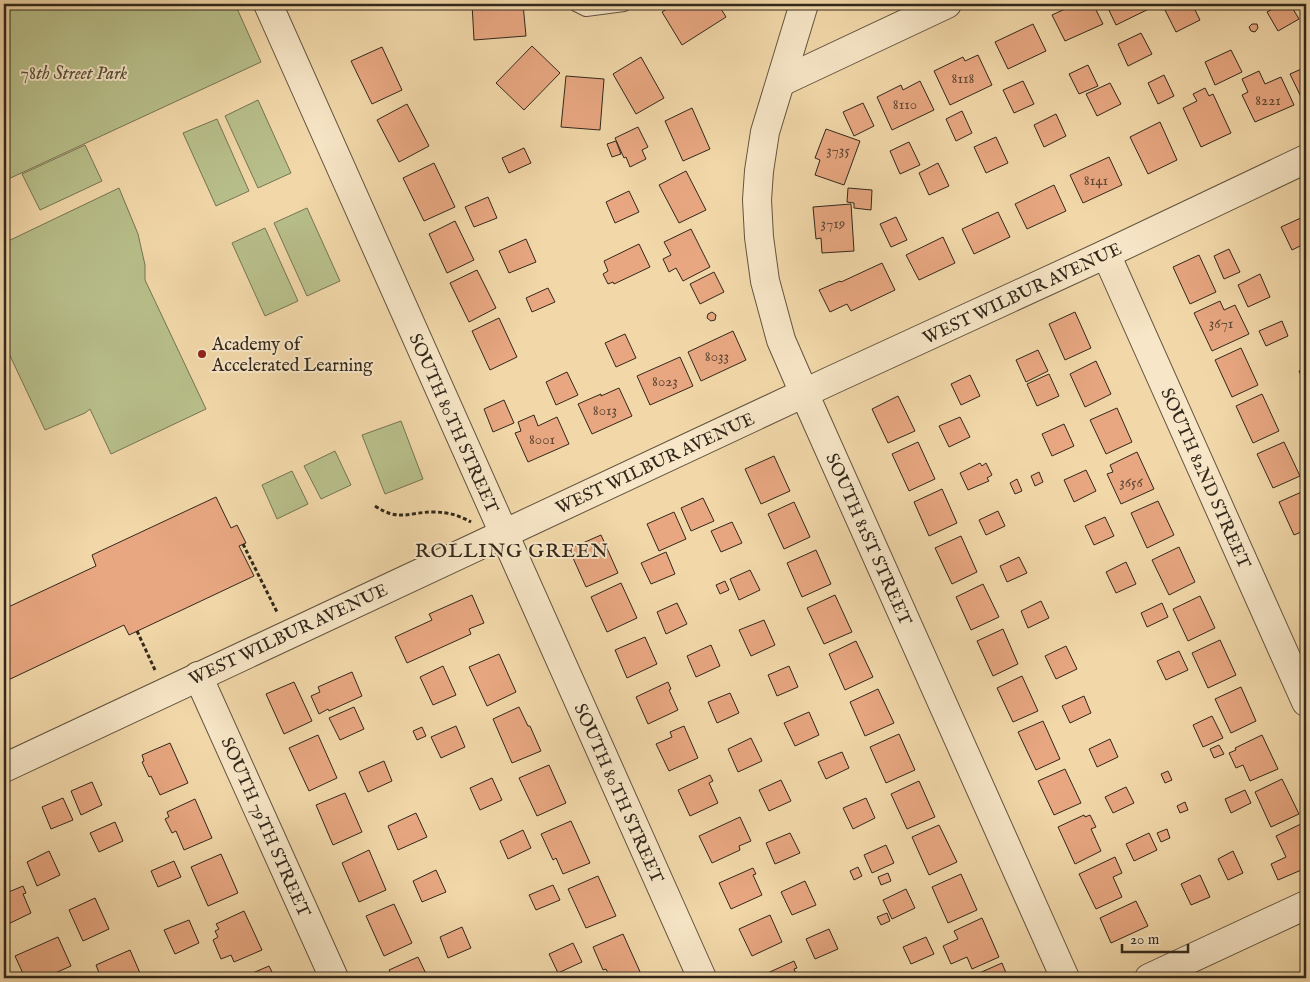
<svg xmlns="http://www.w3.org/2000/svg" width="1310" height="982" font-family="'IM FELL English',serif">
  <style>
    .green { fill: #b8bf8a; stroke: #757453 }
    .building { fill: #e8a781; stroke: #32281c }
    .lines { fill: none; stroke-linecap: round; stroke-linejoin: round }
    .service-casing { stroke: #62543f; stroke-width: 16 }
    .minor-casing { stroke: #62543f; stroke-width: 30 }
    .path { stroke: #32281c; stroke-width: 3; stroke-dasharray: 4 2.5; stroke-linecap: butt }
    .service { stroke: #f7e6c7; stroke-width: 14 }
    .minor { stroke: #f7e6c7; stroke-width: 28 }
    .poi-dot { fill: #8f2418; stroke: #f7e6c7; stroke-width: 2 }
    .labels { text-anchor: middle; stroke-width: 4; stroke-linejoin: round; paint-order: stroke }
    .number-label { font-size: 15px; fill: #604835 }
    .park-label { font-size: 18px; font-style: italic; fill: #544e38; stroke: #f7e6c7 }
    .street-label { font-size: 18px; fill: #32281c; stroke: #f7e6c7 }
    .poi-label { font-size: 18px; fill: #32281c; stroke: #f7e6c7; text-anchor: start }
    .quarter-label { font-size: 20px; letter-spacing: 1px; fill: #32281c; stroke: #f7e6c7 }
  </style>
  <rect width="100%" height="100%" fill="#f2d8a9"/>
  <filter id="stains"><feTurbulence type="fractalNoise" baseFrequency=".004" numOctaves="4"/><feColorMatrix values="0 0 0 0 .2 0 0 0 0 .09 0 0 0 0 .02 0 0 0 .5 -.17"/></filter>
  <radialGradient id="worn" r=".72"><stop offset=".6" stop-color="#630" stop-opacity="0"/><stop offset="1" stop-color="#630" stop-opacity=".3"/></radialGradient>
  <!-- green -->
  <g class="green">
    <polygon points="4,4 235,4 261,62 4,181"/>
    <polygon points="258,100 291,173 258,188 225,116"/>
    <polygon points="217,119 249,191 216,206 183,133"/>
    <polygon points="85,145 102,181 40,210 22,174"/>
    <polygon points="119,188 138,234 145,265 145,280 206,409 111,454 90,409 85,413 45,430 4,343 4,243"/>
    <polygon points="307,208 340,281 307,296 274,223"/>
    <polygon points="265,228 298,301 265,316 232,243"/>
    <polygon points="401,421 423,479 385,494 362,435"/>
    <polygon points="335,451 351,485 321,499 304,466"/>
    <polygon points="292,471 308,504 277,519 262,485"/>
  </g>
  <!-- building -->
  <g class="building">
    <polygon points="472,4 523,4 526,36 474,40"/>
    <polygon points="675,4 718,4 726,17 682,45 662,12"/>
    <polygon points="1076,4 1093,4 1103,24 1065,41 1052,15"/>
    <polygon points="1106,4 1159,4 1116,25"/>
    <polygon points="1179,4 1192,4 1200,20 1176,32 1165,10"/>
    <polygon points="1282,4 1290,4 1299,19 1278,31 1267,12"/>
    <polygon points="1033,24 1046,51 1008,69 995,42"/>
    <polygon points="1252,24 1257,24 1258,28 1255,32 1251,31 1249,27"/>
    <polygon points="1141,33 1152,54 1128,66 1118,44"/>
    <polygon points="532,46 560,73 524,110 496,83"/>
    <polygon points="382,47 402,90 372,104 351,61"/>
    <polygon points="1231,50 1242,72 1215,85 1205,62"/>
    <polygon points="978,55 992,85 950,105 934,71 963,57 965,61"/>
    <polygon points="641,57 664,98 636,114 613,74"/>
    <polygon points="1088,65 1098,86 1079,94 1069,74"/>
    <polygon points="1306,67 1306,97 1302,99 1290,74"/>
    <polygon points="1259,71 1265,84 1281,77 1294,105 1255,122 1242,95 1248,92 1242,79"/>
    <polygon points="1164,75 1174,96 1158,104 1148,83"/>
    <polygon points="566,76 604,79 600,130 561,127"/>
    <polygon points="920,81 934,110 892,130 877,97 901,85 903,90"/>
    <polygon points="1023,81 1034,104 1014,113 1003,90"/>
    <polygon points="1110,83 1121,104 1097,116 1086,94"/>
    <polygon points="1205,88 1209,96 1213,94 1231,133 1201,147 1183,108 1197,101 1193,94"/>
    <polygon points="863,103 874,126 854,136 843,112"/>
    <polygon points="407,104 429,146 399,162 377,120"/>
    <polygon points="692,108 710,149 683,161 665,121"/>
    <polygon points="962,111 972,133 956,141 946,119"/>
    <polygon points="1056,114 1066,136 1044,147 1034,125"/>
    <polygon points="1160,122 1177,160 1148,174 1130,137"/>
    <polygon points="638,127 648,147 642,150 646,159 630,167 626,157 624,158 615,138"/>
    <polygon points="826,129 860,141 844,185 815,175 820,160 815,158"/>
    <polygon points="996,137 1008,163 986,173 974,147"/>
    <polygon points="616,141 621,154 612,157 607,144"/>
    <polygon points="909,142 920,165 900,174 890,151"/>
    <polygon points="524,148 531,163 509,173 502,158"/>
    <polygon points="1109,157 1122,185 1083,203 1070,175"/>
    <polygon points="434,163 455,207 424,221 403,178"/>
    <polygon points="938,163 949,186 929,195 919,173"/>
    <polygon points="686,171 706,210 679,223 659,185"/>
    <polygon points="1054,185 1066,211 1027,229 1015,204"/>
    <polygon points="848,188 872,190 871,210 854,208 854,203 847,202"/>
    <polygon points="629,191 639,212 615,223 606,202"/>
    <polygon points="488,197 497,218 474,227 465,207"/>
    <polygon points="851,204 854,251 822,253 821,238 816,239 813,207"/>
    <polygon points="998,212 1010,237 974,254 962,229"/>
    <polygon points="896,217 907,240 891,247 880,224"/>
    <polygon points="1303,217 1306,225 1306,243 1292,250 1281,227"/>
    <polygon points="455,221 474,260 447,273 429,234"/>
    <polygon points="691,229 710,267 683,281 676,268 669,272 663,259 671,255 664,242"/>
    <polygon points="943,237 955,263 919,280 906,255"/>
    <polygon points="526,239 536,262 509,273 499,251"/>
    <polygon points="639,244 650,267 614,284 613,282 608,284 603,274 608,271 604,261"/>
    <polygon points="1229,249 1240,272 1224,279 1214,256"/>
    <polygon points="1199,255 1216,292 1190,304 1173,267"/>
    <polygon points="882,263 895,290 851,311 847,304 830,312 819,290 840,281 841,282"/>
    <polygon points="477,270 496,308 469,322 450,283"/>
    <polygon points="714,272 724,292 700,304 690,284"/>
    <polygon points="1260,274 1270,297 1248,307 1238,285"/>
    <polygon points="548,288 555,302 532,312 526,298"/>
    <polygon points="1220,301 1224,310 1235,305 1249,334 1212,351 1194,313"/>
    <polygon points="712,312 716,315 715,320 711,321 707,318 708,314"/>
    <polygon points="1075,312 1091,348 1065,360 1049,324"/>
    <polygon points="499,318 517,357 490,370 472,331"/>
    <polygon points="1282,321 1288,336 1266,346 1259,331"/>
    <polygon points="733,331 746,360 701,381 688,352"/>
    <polygon points="625,334 636,358 616,367 605,343"/>
    <polygon points="1241,348 1258,385 1232,397 1215,360"/>
    <polygon points="1038,350 1048,371 1026,382 1016,360"/>
    <polygon points="680,357 693,386 650,405 637,376"/>
    <polygon points="1096,361 1111,394 1085,407 1070,374"/>
    <polygon points="1306,368 1306,387 1299,371"/>
    <polygon points="567,372 578,395 556,405 546,382"/>
    <polygon points="1049,374 1059,396 1037,406 1027,384"/>
    <polygon points="970,375 980,396 961,405 951,384"/>
    <polygon points="619,388 632,416 592,434 578,404 601,394 601,396"/>
    <polygon points="1262,394 1279,431 1253,443 1236,406"/>
    <polygon points="898,396 915,431 888,443 872,409"/>
    <polygon points="504,400 514,423 493,432 484,409"/>
    <polygon points="1117,408 1132,442 1106,454 1090,420"/>
    <polygon points="534,415 538,426 557,417 569,444 528,462 515,433 521,431 518,422"/>
    <polygon points="960,417 970,437 949,447 939,426"/>
    <polygon points="1064,424 1074,446 1052,456 1042,434"/>
    <polygon points="918,442 935,479 909,491 892,454"/>
    <polygon points="1284,442 1300,476 1273,488 1257,454"/>
    <polygon points="1137,452 1154,489 1121,504 1107,474 1113,472 1110,465"/>
    <polygon points="774,456 790,491 761,504 745,469"/>
    <polygon points="980,463 982,466 986,463 992,475 987,478 989,481 968,490 960,473"/>
    <polygon points="1086,470 1096,491 1074,502 1064,480"/>
    <polygon points="1039,472 1043,482 1035,486 1031,476"/>
    <polygon points="1017,479 1022,491 1015,494 1010,483"/>
    <polygon points="942,489 957,523 929,536 914,502"/>
    <polygon points="1306,490 1306,530 1294,535 1279,502"/>
    <polygon points="216,497 231,528 237,525 246,543 239,546 254,576 129,635 124,625 4,682 4,609 96,566 92,555"/>
    <polygon points="703,498 714,521 691,531 681,508"/>
    <polygon points="1158,501 1174,535 1147,548 1131,513"/>
    <polygon points="794,502 810,537 784,549 768,514"/>
    <polygon points="998,511 1005,526 986,535 979,520"/>
    <polygon points="674,512 686,539 659,551 647,524"/>
    <polygon points="1105,517 1114,536 1094,545 1085,526"/>
    <polygon points="732,522 742,543 721,552 711,531"/>
    <polygon points="601,535 618,573 586,587 569,549"/>
    <polygon points="961,536 977,572 952,584 935,548"/>
    <polygon points="1179,547 1195,582 1169,595 1152,560"/>
    <polygon points="816,550 831,584 802,597 787,563"/>
    <polygon points="666,552 675,574 651,584 641,563"/>
    <polygon points="1019,557 1027,573 1007,582 1000,566"/>
    <polygon points="1126,562 1136,584 1116,593 1106,572"/>
    <polygon points="750,570 760,590 739,600 730,579"/>
    <polygon points="725,581 729,590 720,594 716,585"/>
    <polygon points="621,583 637,618 607,632 591,597"/>
    <polygon points="983,584 999,617 971,630 956,597"/>
    <polygon points="472,595 484,623 469,629 471,634 407,663 395,637 432,620 429,614"/>
    <polygon points="835,595 852,632 824,644 807,608"/>
    <polygon points="1200,596 1215,628 1188,641 1173,609"/>
    <polygon points="1041,601 1049,618 1028,628 1021,611"/>
    <polygon points="677,603 687,624 666,634 657,612"/>
    <polygon points="1162,603 1168,617 1147,627 1141,613"/>
    <polygon points="764,620 775,645 751,656 739,630"/>
    <polygon points="1003,629 1018,664 993,676 977,641"/>
    <polygon points="645,637 657,664 627,678 615,650"/>
    <polygon points="1220,640 1236,675 1208,688 1192,653"/>
    <polygon points="856,641 873,677 845,690 829,654"/>
    <polygon points="711,645 720,666 696,677 687,656"/>
    <polygon points="1066,646 1077,669 1056,679 1045,656"/>
    <polygon points="1179,651 1188,670 1166,680 1157,661"/>
    <polygon points="499,654 516,692 487,706 469,667"/>
    <polygon points="443,666 456,695 433,705 420,677"/>
    <polygon points="789,666 798,687 777,696 768,675"/>
    <polygon points="352,672 362,696 329,711 328,709 319,714 311,696 320,692 318,687"/>
    <polygon points="1022,676 1038,711 1013,722 997,688"/>
    <polygon points="294,682 312,721 284,734 266,694"/>
    <polygon points="668,682 671,689 669,690 678,710 648,724 636,697"/>
    <polygon points="1241,687 1256,721 1231,733 1215,699"/>
    <polygon points="878,689 894,723 865,736 850,702"/>
    <polygon points="730,693 739,713 717,723 708,702"/>
    <polygon points="1084,696 1091,713 1070,723 1062,706"/>
    <polygon points="354,707 364,729 340,740 329,718"/>
    <polygon points="519,707 528,726 530,726 541,751 512,763 493,719"/>
    <polygon points="809,712 819,735 795,746 784,723"/>
    <polygon points="1212,716 1223,738 1203,747 1193,725"/>
    <polygon points="1043,721 1060,759 1036,770 1018,732"/>
    <polygon points="456,726 465,747 441,758 431,737"/>
    <polygon points="684,726 698,758 669,771 656,744 672,737 670,732"/>
    <polygon points="422,727 426,736 417,740 413,731"/>
    <polygon points="899,734 915,770 886,783 870,747"/>
    <polygon points="318,735 337,778 309,791 289,748"/>
    <polygon points="1262,735 1278,769 1250,781 1243,765 1236,768 1229,753 1236,750 1235,748"/>
    <polygon points="751,738 762,761 738,772 728,749"/>
    <polygon points="1110,739 1118,757 1097,767 1089,749"/>
    <polygon points="170,743 188,783 160,795 151,776 149,777 142,762 144,761 142,755"/>
    <polygon points="1219,745 1224,754 1214,758 1210,749"/>
    <polygon points="842,752 849,768 826,779 818,762"/>
    <polygon points="384,761 392,781 368,792 359,772"/>
    <polygon points="549,765 566,803 537,816 519,778"/>
    <polygon points="1065,769 1081,803 1054,815 1038,781"/>
    <polygon points="1168,771 1172,780 1165,783 1161,774"/>
    <polygon points="710,775 713,781 709,783 718,803 690,816 678,790"/>
    <polygon points="492,778 502,800 480,810 470,788"/>
    <polygon points="1282,779 1299,814 1271,827 1255,792"/>
    <polygon points="781,780 791,801 769,811 759,790"/>
    <polygon points="919,781 935,817 907,829 891,794"/>
    <polygon points="92,782 102,805 81,815 71,791"/>
    <polygon points="1126,787 1134,803 1113,813 1105,797"/>
    <polygon points="1245,790 1251,803 1231,813 1225,799"/>
    <polygon points="345,793 362,832 333,845 316,805"/>
    <polygon points="63,798 73,820 51,829 42,807"/>
    <polygon points="866,798 875,818 853,829 843,808"/>
    <polygon points="195,799 212,838 184,850 176,831 172,833 165,819 169,817 167,812"/>
    <polygon points="1185,802 1188,810 1180,813 1177,806"/>
    <polygon points="416,813 427,837 398,850 388,826"/>
    <polygon points="1084,815 1085,817 1090,815 1096,827 1091,829 1101,851 1075,864 1058,827"/>
    <polygon points="740,817 751,841 739,846 740,850 712,863 699,836"/>
    <polygon points="571,821 590,863 563,874 556,858 553,860 541,834"/>
    <polygon points="115,822 123,841 99,852 90,833"/>
    <polygon points="1303,823 1306,830 1306,868 1278,880 1271,864 1286,857 1276,836"/>
    <polygon points="939,825 957,862 929,875 912,837"/>
    <polygon points="1167,829 1170,838 1161,842 1157,833"/>
    <polygon points="523,830 531,848 508,859 500,841"/>
    <polygon points="790,833 800,853 775,864 766,843"/>
    <polygon points="1149,833 1157,850 1134,861 1126,844"/>
    <polygon points="4,844 10,857 4,860"/>
    <polygon points="886,845 894,863 872,873 864,855"/>
    <polygon points="369,850 386,890 359,902 342,863"/>
    <polygon points="49,851 60,875 37,886 27,862"/>
    <polygon points="1233,851 1243,873 1228,880 1218,859"/>
    <polygon points="221,854 238,893 208,906 191,867"/>
    <polygon points="1115,857 1122,873 1113,877 1122,897 1096,909 1079,874"/>
    <polygon points="174,861 181,877 158,887 151,871"/>
    <polygon points="858,867 862,876 854,880 850,871"/>
    <polygon points="753,868 756,874 753,875 762,895 731,909 719,883"/>
    <polygon points="436,870 446,892 422,902 413,881"/>
    <polygon points="888,873 891,881 881,885 878,877"/>
    <polygon points="961,874 977,910 948,923 932,887"/>
    <polygon points="1200,875 1210,897 1191,905 1181,884"/>
    <polygon points="598,876 616,916 586,928 568,889"/>
    <polygon points="805,881 816,905 792,915 781,892"/>
    <polygon points="553,885 560,900 536,910 529,895"/>
    <polygon points="23,886 26,893 23,894 31,913 4,926 4,894"/>
    <polygon points="906,889 915,908 892,919 883,900"/>
    <polygon points="95,898 109,929 83,941 69,910"/>
    <polygon points="1136,901 1148,926 1111,943 1100,918"/>
    <polygon points="394,904 412,943 384,956 366,916"/>
    <polygon points="244,911 262,950 234,962 231,955 221,959 213,940 218,937 215,931 219,929 216,924"/>
    <polygon points="887,913 890,921 881,925 877,917"/>
    <polygon points="770,915 782,942 752,956 739,929"/>
    <polygon points="982,918 999,957 972,969 967,957 951,964 943,946 958,939 954,931"/>
    <polygon points="189,920 199,943 175,954 164,930"/>
    <polygon points="462,927 471,948 448,958 440,937"/>
    <polygon points="829,929 838,949 815,959 806,939"/>
    <polygon points="623,934 641,974 631,978 610,978 606,969 603,970 593,947"/>
    <polygon points="58,937 71,966 44,978 25,978 15,956"/>
    <polygon points="926,937 934,954 911,964 903,947"/>
    <polygon points="573,943 582,962 558,973 549,954"/>
    <polygon points="130,950 140,973 128,978 101,978 96,965"/>
    <polygon points="418,957 428,978 393,978 389,970"/>
    <polygon points="794,961 797,968 794,969 798,978 762,978 761,976"/>
    <polygon points="1002,963 1008,978 968,978"/>
    <polygon points="269,966 275,978 241,978"/>
    <polygon points="853,972 855,978 840,978"/>
  </g>
  <g class="lines">
    <!-- service casing -->
    <g class="service-casing">
      <polyline id="service" points="576,4 586,9 624,4"/>
    </g>
    <!-- minor casing -->
    <g class="minor-casing">
      <g id="minor">
        <polyline points="268,4 702,978"/>
        <polyline points="804,4 765,132 759,171 757,200 759,237 765,281 781,340 804,393 1065,978"/>
        <polyline points="781,82 947,4"/>
        <polyline points="1106,254 1306,702"/>
        <polyline points="198,676 334,978"/>
        <polyline points="4,768 830,381 1106,254 1306,159"/>
        <polyline points="1149,978 1306,905"/>
      </g>
    </g>
    <!-- path -->
    <g class="path">
      <path d="M375,506C399,522 409,512 433,512C448,512 458,515 471,522"/>
      <polyline points="243,544 277,612"/>
      <polyline points="137,631 155,670"/>
    </g>
    <!-- service -->
    <use href="#service" class="service"/>
    <!-- minor -->
    <use href="#minor" class="minor"/>
  </g>
  <!-- markers -->
  <circle class="poi-dot" cx="202" cy="354" r="5"/>
  <g class="labels">
    <!-- number labels -->
    <g class="number-label">
      <text x="963" y="83">8118</text>
      <text x="1268" y="105">8221</text>
      <text x="905" y="109">8110</text>
      <text x="838" y="155">3735</text>
      <text x="1096" y="185">8141</text>
      <text x="833" y="228">3719</text>
      <text x="1221" y="328">3671</text>
      <text x="717" y="361">8033</text>
      <text x="665" y="386">8023</text>
      <text x="605" y="415">8013</text>
      <text x="542" y="444">8001</text>
      <text x="1131" y="487">3656</text>
    </g>
    <!-- park labels -->
    <g class="park-label">
      <text x="74" y="79">78th Street Park</text>
    </g>
    <!-- street labels -->
    <g class="street-label">
      <text transform="translate(1022 293) rotate(-25)" y="6">WEST WILBUR AVENUE</text>
      <text transform="translate(454 423) rotate(66)" y="6">SOUTH 80TH STREET</text>
      <text transform="translate(655 463) rotate(-25)" y="6">WEST WILBUR AVENUE</text>
      <text transform="translate(1206 478) rotate(66)" y="6">SOUTH 82ND STREET</text>
      <text transform="translate(869 539) rotate(66)" y="6">SOUTH 81ST STREET</text>
      <text transform="translate(288 634) rotate(-25)" y="6">WEST WILBUR AVENUE</text>
      <text transform="translate(619 793) rotate(66)" y="6">SOUTH 80TH STREET</text>
      <text transform="translate(266 827) rotate(66)" y="6">SOUTH 79TH STREET</text>
    </g>
    <!-- poi labels -->
    <g class="poi-label">
      <text x="212" y="350">Academy of<tspan x="212" dy="21">Accelerated Learning</tspan></text>
    </g>
    <!-- quarter labels -->
    <g class="quarter-label">
      <text x="512" y="557">ROLLING GREEN</text>
    </g>
  </g>
  <!-- margin -->
  <rect width="1310" height="982" fill="none" stroke="#f2d8a9" stroke-width="20"/>
  <rect x="5" y="5" width="1300" height="972" fill="none" stroke="#32281c" stroke-width="2.5"/>
  <rect x="10" y="10" width="1290" height="962" fill="none" stroke="#32281c"/>
  <!-- scale -->
  <path d="M1122 944v8h66v-8" fill="none" stroke="#32281c" stroke-width="2.5"/>
  <text x="1130" y="944" font-size="15" fill="#32281c" stroke="#f7e6c7" stroke-width="4" paint-order="stroke">20 m</text>
  <rect width="100%" height="100%" filter="url(#stains)"/>
  <rect width="100%" height="100%" fill="url(#worn)"/>
</svg>
